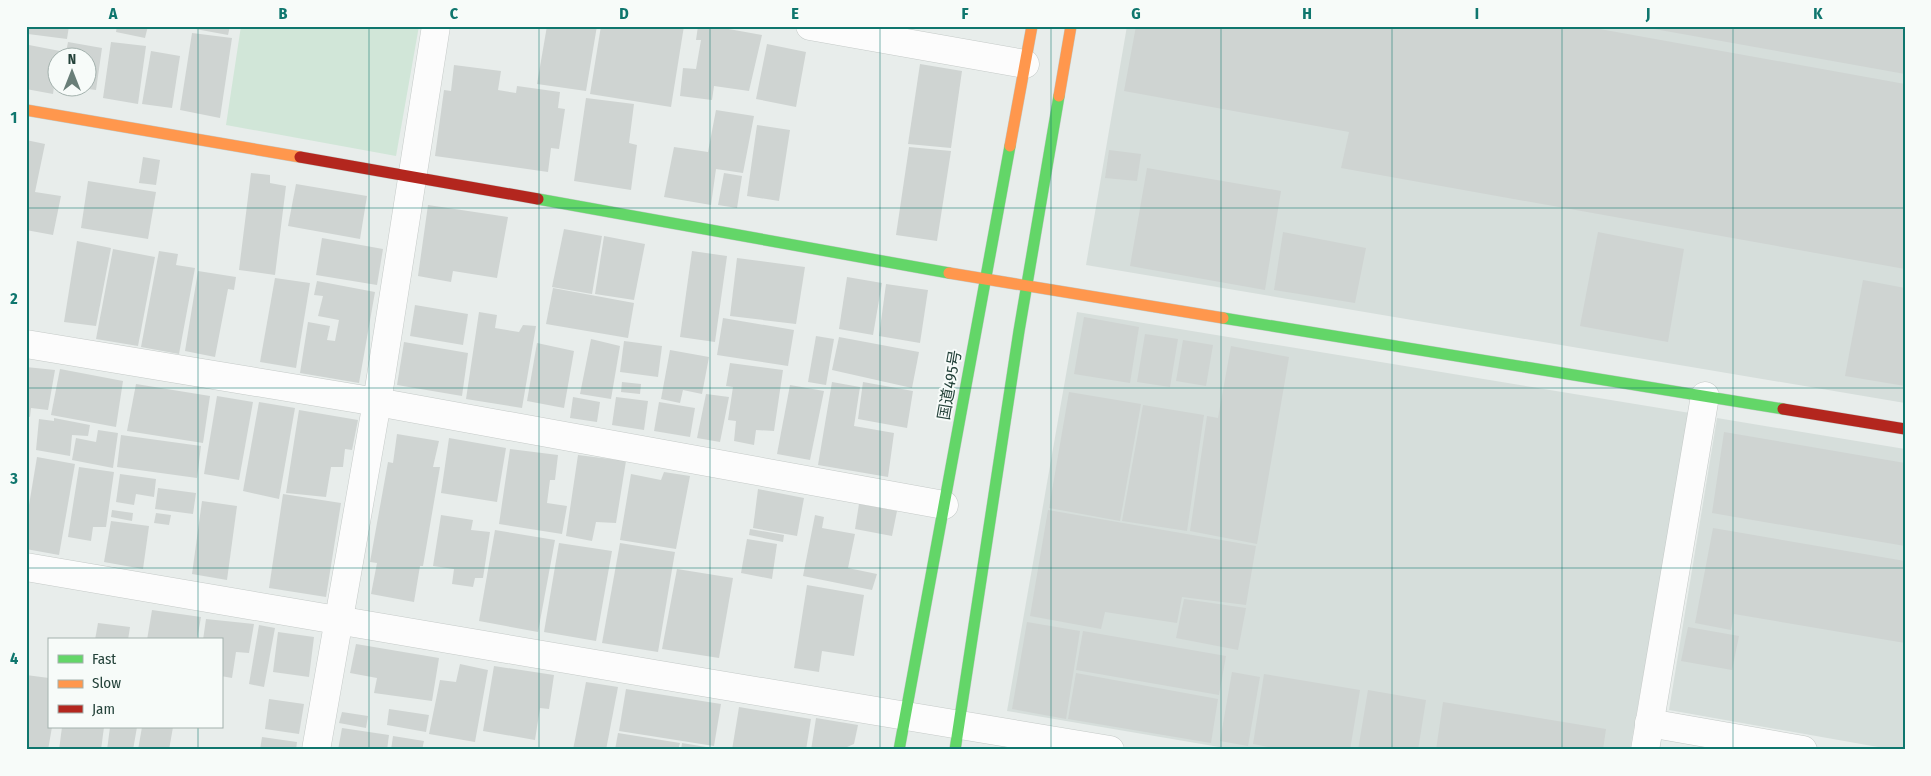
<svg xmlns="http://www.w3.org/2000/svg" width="1931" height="776" font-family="'Fira Sans Condensed','Noto Sans JP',sans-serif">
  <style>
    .built { fill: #d6dedb }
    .green { fill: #d1e6d8 }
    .building { fill: #cfd4d2 }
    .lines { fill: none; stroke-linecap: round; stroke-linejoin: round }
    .street-casing { stroke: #c5cac8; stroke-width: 29 }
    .fast-casing { stroke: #c3cbc8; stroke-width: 12 }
    .slow-casing { stroke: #c3cbc8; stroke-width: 12 }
    .jam-casing { stroke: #c3cbc8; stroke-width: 12 }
    .street { stroke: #fcfcfc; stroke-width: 28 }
    .fast { stroke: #63d668; stroke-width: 11 }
    .slow { stroke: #ff974d; stroke-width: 11 }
    .jam { stroke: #b3261e; stroke-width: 11 }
    .grid { fill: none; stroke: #0f766e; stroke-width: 1; stroke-opacity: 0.55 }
    .labels { text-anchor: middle; stroke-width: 4; stroke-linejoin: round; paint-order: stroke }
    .street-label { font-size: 16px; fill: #24423a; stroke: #f7fbf9 }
    .neatline { fill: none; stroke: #0f766e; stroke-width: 2 }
    .grid-label { font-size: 16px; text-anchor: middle; font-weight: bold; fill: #0f766e }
  </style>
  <rect width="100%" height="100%" fill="#e8edeb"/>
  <!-- built -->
  <g class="built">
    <polygon points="1127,26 1905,26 1905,403 1086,265"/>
    <polygon points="1077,312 1690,413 1630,750 1237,750 1007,711"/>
    <polygon points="1717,418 1905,449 1905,750 1895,750 1669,710"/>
  </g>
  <!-- green -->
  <polygon class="green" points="241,26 419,26 396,156 226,125"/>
  <!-- building -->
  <g class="building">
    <polygon points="29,26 69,26 67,39 28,34"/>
    <polygon points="117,26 148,26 145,38 116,32"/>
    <polygon points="190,26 230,26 228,35 190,28"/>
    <polygon points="547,26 597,26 586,91 537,84"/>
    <polygon points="601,26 684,26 671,107 590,94"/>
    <polygon points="698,26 712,26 762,35 749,91 714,86 712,100 680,96 683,68 696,69 701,40 696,40"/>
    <polygon points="1136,26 1583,26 1905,84 1905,269 1341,168 1349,132 1124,91"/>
    <polygon points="1643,26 1905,26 1905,74 1643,27"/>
    <polygon points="192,33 232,38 220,118 180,110"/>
    <polygon points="68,42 102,48 96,90 88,89 88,58 65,58"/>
    <polygon points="111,42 146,46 138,104 103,98"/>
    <polygon points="767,44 806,52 796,107 756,99"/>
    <polygon points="29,45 60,51 59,58 58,58 53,94 26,89 26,65"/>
    <polygon points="151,51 180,56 172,108 142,104"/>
    <polygon points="920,64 962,71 951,148 908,144"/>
    <polygon points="454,65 501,71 498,90 516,93 517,86 560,92 558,108 565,109 559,149 551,148 548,172 435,156 444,90 451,91"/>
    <polygon points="586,98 634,104 629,143 637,145 631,190 574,181"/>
    <polygon points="716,110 754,116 743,173 716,169 711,205 664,197 674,147 708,152"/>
    <polygon points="757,125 790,130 779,201 747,196"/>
    <polygon points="26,140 45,144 35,192 61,196 53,235 26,230"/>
    <polygon points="909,147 951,151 937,241 896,235"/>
    <polygon points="1109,150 1141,154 1137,181 1105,178"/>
    <polygon points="143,157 160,160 156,185 139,183"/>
    <polygon points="1147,168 1281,191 1265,290 1130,266"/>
    <polygon points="251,173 270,175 270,183 286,186 275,275 239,270"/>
    <polygon points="724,173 742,176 737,208 718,205"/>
    <polygon points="88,181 156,192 148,239 81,228"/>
    <polygon points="296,184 367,196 360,239 288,226"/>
    <polygon points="428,205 508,217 497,278 453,271 451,282 418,276"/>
    <polygon points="564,229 602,236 592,294 552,287"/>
    <polygon points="1283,232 1366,248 1355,303 1274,290"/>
    <polygon points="1598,232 1684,249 1668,342 1580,326"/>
    <polygon points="604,236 645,244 634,300 595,294"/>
    <polygon points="322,238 383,249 377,285 316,275"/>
    <polygon points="77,241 111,248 96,326 64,322"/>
    <polygon points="113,249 155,257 138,346 96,339"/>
    <polygon points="159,251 178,254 176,265 195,268 179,354 141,347"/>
    <polygon points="692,251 727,256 715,342 680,337"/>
    <polygon points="737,258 805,267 796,324 730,316"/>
    <polygon points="198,271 236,277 234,290 228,289 215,357 185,351"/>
    <polygon points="847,277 882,283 873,335 839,329"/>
    <polygon points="275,278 310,283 296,368 260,362"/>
    <polygon points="1863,280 1905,288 1905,386 1845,376"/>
    <polygon points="317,281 375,292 359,383 300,373 308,322 330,326 327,340 335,341 339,320 318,316 323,296 314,295"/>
    <polygon points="886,284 928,290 920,343 879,336"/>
    <polygon points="553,288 634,303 628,338 546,324"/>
    <polygon points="415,305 468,314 463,345 410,336"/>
    <polygon points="479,312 497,315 495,328 519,332 523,325 536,326 522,408 466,399"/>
    <polygon points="1084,317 1139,327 1130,383 1074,374"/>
    <polygon points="723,318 794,330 788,366 717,355"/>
    <polygon points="1145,334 1178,339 1170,387 1137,382"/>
    <polygon points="816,336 834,339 826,385 808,382"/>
    <polygon points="839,337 919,352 912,388 832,370"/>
    <polygon points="591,339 620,346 611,399 580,394"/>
    <polygon points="1183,340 1213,345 1206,386 1176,381"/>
    <polygon points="624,341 662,346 658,377 620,372"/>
    <polygon points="404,342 468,353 462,396 397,385"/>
    <polygon points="537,343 574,351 564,408 527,401"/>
    <polygon points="1231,346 1289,357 1257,544 1190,531 1207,416 1218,418"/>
    <polygon points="670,350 709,357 702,394 683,390 680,403 661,399"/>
    <polygon points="730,363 783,370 774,431 756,430 754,445 734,441 736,421 728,420 733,387 726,386"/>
    <polygon points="26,367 55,370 48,410 31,408 30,417 26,416"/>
    <polygon points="60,369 123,381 116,427 51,415"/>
    <polygon points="622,382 641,384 640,394 621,392"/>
    <polygon points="832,382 860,387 854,426 894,433 888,477 818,465"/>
    <polygon points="863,382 913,391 907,428 858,419"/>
    <polygon points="136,384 210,396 203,443 127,431"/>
    <polygon points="790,385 824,391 810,460 777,454"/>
    <polygon points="1069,392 1141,404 1120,521 1049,508"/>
    <polygon points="706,394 729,397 720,442 697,438"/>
    <polygon points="217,396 253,402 239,480 204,474"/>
    <polygon points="573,397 600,402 597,422 570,418"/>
    <polygon points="616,397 648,401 644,430 612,425"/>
    <polygon points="259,402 295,408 279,499 243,491"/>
    <polygon points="659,402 695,408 690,437 654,431"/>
    <polygon points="1143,405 1204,415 1187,531 1122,521"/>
    <polygon points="299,410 358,420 352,450 345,449 343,467 331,467 326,497 286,493"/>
    <polygon points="54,418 90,425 88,436 72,435 70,456 36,450 39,419 54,421"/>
    <polygon points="98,430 118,433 113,468 72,460 76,438 96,442"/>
    <polygon points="1724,432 1905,463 1905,546 1712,513"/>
    <polygon points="397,434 439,441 433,467 440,467 423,566 420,566 414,602 371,594 377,563 370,562 388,462 393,463"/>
    <polygon points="121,435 201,446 197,478 117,467"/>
    <polygon points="449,438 506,448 497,502 441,493"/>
    <polygon points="510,449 558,455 555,480 550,480 547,503 567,506 562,534 499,524"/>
    <polygon points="578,455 626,461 616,523 596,522 592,541 566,536"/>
    <polygon points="37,457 75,464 59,555 26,549 26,523"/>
    <polygon points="79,467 114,472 106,527 93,527 91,541 68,537"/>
    <polygon points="664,472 690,476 676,549 620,540 631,474 661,480"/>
    <polygon points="120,474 156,479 154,497 136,494 134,505 116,502"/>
    <polygon points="158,488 196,493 193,514 155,509"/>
    <polygon points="758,489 804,498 797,536 753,528"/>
    <polygon points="283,494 341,503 326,597 269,588"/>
    <polygon points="202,501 237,506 227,580 192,574"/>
    <polygon points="859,504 897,511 892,536 855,529"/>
    <polygon points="112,510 133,513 132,521 111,517"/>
    <polygon points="1048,510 1256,546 1246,605 1182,597 1177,623 1105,612 1101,629 1030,616"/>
    <polygon points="156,513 171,515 169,525 154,523"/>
    <polygon points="441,515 473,520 471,530 490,532 483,578 475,578 473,587 452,584 454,569 433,566"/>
    <polygon points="815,515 824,517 822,528 855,534 848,568 877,574 872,590 803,576"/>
    <polygon points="111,521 149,526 143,569 104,562"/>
    <polygon points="1713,528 1905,561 1905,643 1734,614 1731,630 1695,623"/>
    <polygon points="750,529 784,535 783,542 749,535"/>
    <polygon points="495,530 555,540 538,632 479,621"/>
    <polygon points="747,539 777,544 772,579 741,573"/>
    <polygon points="559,543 612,551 596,641 544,632"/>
    <polygon points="620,543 675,552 658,652 602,643"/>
    <polygon points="677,569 733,578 719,658 662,649"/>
    <polygon points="807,585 864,595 854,656 822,651 819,672 794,668"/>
    <polygon points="1184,599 1246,608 1238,650 1176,638"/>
    <polygon points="152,610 201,617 197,640 147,640"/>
    <polygon points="206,619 254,624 249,653 236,652 232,678 221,676 221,640 203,640"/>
    <polygon points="1027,622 1080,631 1066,719 1012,709"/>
    <polygon points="98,623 130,627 128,640 95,640"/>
    <polygon points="259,625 275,628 264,687 249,684"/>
    <polygon points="1688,627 1739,636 1732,670 1681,661"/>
    <polygon points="1083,631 1226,656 1219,695 1076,670"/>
    <polygon points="278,632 314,637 309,677 273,672"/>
    <polygon points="356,644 439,658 432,701 374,693 377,678 350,673"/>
    <polygon points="460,664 488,670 475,742 429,734 440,680 456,682"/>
    <polygon points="494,666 554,675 549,709 540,708 535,740 483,731"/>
    <polygon points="1232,672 1260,677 1248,746 1220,741"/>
    <polygon points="1076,673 1218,699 1211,743 1068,719"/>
    <polygon points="1264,674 1360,690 1350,750 1284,750 1253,744"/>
    <polygon points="26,675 49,678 49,727 52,727 48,750 26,750"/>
    <polygon points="586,682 618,687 606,750 573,750"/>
    <polygon points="626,689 721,704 714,746 619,731"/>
    <polygon points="1368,690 1426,700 1418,750 1358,750"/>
    <polygon points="269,699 304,704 299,734 265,729"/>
    <polygon points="1443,702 1606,729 1603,750 1436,750"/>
    <polygon points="739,707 811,719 806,750 732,750"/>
    <polygon points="389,709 429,715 426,732 387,725"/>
    <polygon points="342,712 368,716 366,728 339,723"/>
    <polygon points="816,718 858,725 854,744 840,750 811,750"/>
    <polygon points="62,727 104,727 101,750 59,750"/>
    <polygon points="110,727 137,727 133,750 107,750"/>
    <polygon points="142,727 173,727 169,750 138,750"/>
    <polygon points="342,728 389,735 387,750 338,750"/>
    <polygon points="618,733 680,743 678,750 615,750"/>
    <polygon points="393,736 424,741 422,750 391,750"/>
    <polygon points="262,737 297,742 296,750 260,750"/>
    <polygon points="682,743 718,749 718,750 681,750"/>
  </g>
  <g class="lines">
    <!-- street casing -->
    <g class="street-casing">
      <g id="street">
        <polyline points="810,26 1025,64"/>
        <polyline points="26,344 377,402 944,505"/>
        <path d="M26,567C388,627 748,692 1110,750"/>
        <polyline points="1649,723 1803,750"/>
        <polyline points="316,750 377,402 436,26"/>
        <polyline points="1645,750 1705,396"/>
      </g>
    </g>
    <!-- fast casing -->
    <g class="fast-casing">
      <g id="fast">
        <polyline points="538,199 949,273"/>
        <polyline points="1223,318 1783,409"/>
        <polyline points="899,750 1010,146"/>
        <polyline points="955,750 1019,331 1059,96"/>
      </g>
    </g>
    <!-- slow casing -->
    <g class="slow-casing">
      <g id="slow">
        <polyline points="1059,96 1071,26"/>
        <polyline points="26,110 300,157"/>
        <polyline points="1010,146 1032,26"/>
        <polyline points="949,273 1223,318"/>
      </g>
    </g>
    <!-- jam casing -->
    <g class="jam-casing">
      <g id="jam">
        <polyline points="300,157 538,199"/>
        <polyline points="1783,409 1905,429"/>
      </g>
    </g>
    <!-- street -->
    <use href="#street" class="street"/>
    <!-- fast -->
    <use href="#fast" class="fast"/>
    <!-- slow -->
    <use href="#slow" class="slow"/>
    <!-- jam -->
    <use href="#jam" class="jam"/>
  </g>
  <!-- grid -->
  <path class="grid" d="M198,26V640M369,26V750M539,26V750M710,26V750M880,26V750M1051,26V750M1221,26V750M1392,26V750M1562,26V750M1733,26V750M26,208H1905M26,388H1905M26,568H1905M198,727V750"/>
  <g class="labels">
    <!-- street labels -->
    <g class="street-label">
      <text transform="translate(949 385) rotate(-80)" y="6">国道495号</text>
    </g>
  </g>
  <!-- border -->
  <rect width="1931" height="776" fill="none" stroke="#f7fbf9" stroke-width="55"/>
  <!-- legend -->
  <rect x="48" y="638" width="175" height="90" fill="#f7fbf9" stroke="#a3b1ad"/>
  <rect x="58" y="655" width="25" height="8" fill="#63d668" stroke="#a3b1ad"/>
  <text x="92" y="664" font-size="15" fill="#24423a">Fast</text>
  <rect x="58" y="680" width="25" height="8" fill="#ff974d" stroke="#a3b1ad"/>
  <text x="92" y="688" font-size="15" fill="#24423a">Slow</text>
  <rect x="58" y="705" width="25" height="8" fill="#b3261e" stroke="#a3b1ad"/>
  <text x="92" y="714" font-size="15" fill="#24423a">Jam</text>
  <!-- north arrow -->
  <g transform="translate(72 72)"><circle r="24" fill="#f7fbf9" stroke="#a3b1ad"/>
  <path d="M0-4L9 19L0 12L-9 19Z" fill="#697e78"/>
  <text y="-8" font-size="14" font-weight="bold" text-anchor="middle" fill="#24423a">N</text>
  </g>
  <rect x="28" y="28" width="1876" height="720" class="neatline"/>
  <g class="grid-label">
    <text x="113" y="19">A</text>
    <text x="283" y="19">B</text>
    <text x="454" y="19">C</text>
    <text x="624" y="19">D</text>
    <text x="795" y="19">E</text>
    <text x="965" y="19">F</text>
    <text x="1136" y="19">G</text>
    <text x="1307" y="19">H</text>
    <text x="1477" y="19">I</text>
    <text x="1648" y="19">J</text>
    <text x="1818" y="19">K</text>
    <text x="14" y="123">1</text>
    <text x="14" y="304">2</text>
    <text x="14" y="484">3</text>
    <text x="14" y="664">4</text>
  </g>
</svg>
